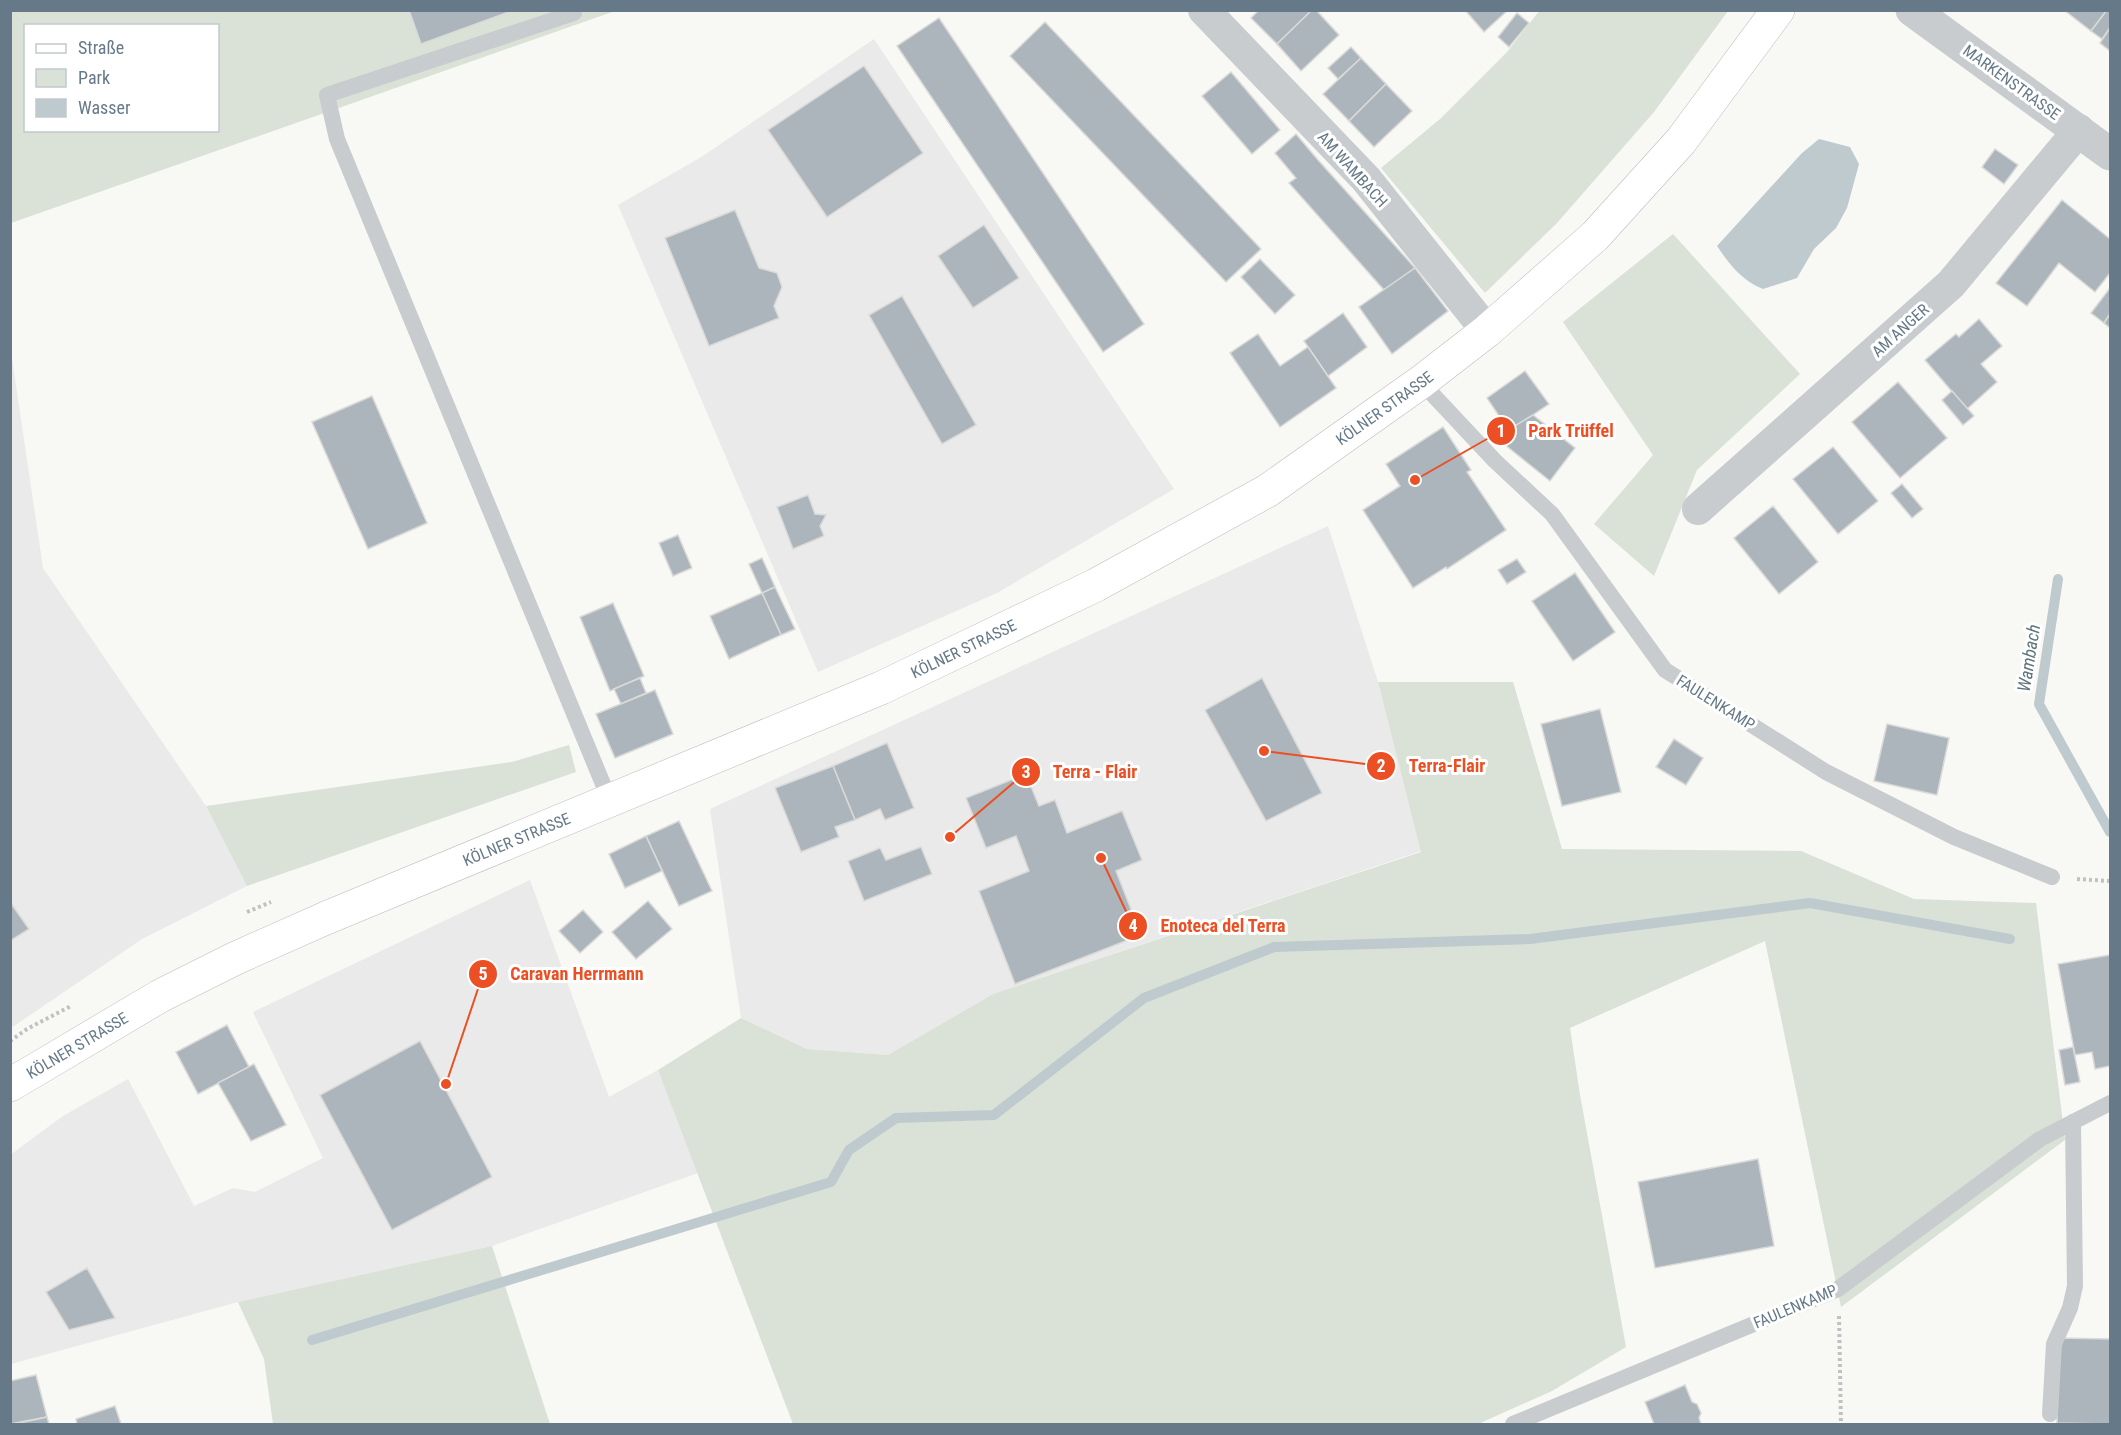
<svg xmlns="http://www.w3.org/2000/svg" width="2121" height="1435" font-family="'Roboto Condensed',sans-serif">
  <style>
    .built { fill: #e9eae9 }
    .green { fill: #dae1d6; fill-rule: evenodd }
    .water { fill: #becace }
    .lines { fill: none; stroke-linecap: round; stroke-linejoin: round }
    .stream { stroke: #becace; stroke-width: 10 }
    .building { fill: #acb5bb; stroke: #dadad8; stroke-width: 1.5 }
    .primary-casing { stroke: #b9bdc1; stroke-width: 34 }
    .path { stroke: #bfc2c4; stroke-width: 4; stroke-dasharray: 3 3; stroke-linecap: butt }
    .service { stroke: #c8cccf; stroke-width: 16 }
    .minor { stroke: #c8cccf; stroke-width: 32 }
    .tertiary { stroke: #c8cccf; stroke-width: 33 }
    .primary { stroke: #fff; stroke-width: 33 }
    .labels { text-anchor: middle; stroke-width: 6; stroke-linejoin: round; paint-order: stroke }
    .street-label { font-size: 16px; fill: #667988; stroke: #fff }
    .water-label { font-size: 18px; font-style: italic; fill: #5d747c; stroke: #fff }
    .leader { fill: none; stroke: #eb4f23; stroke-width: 2 }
    .callout-dot { fill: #eb4f23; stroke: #fff; stroke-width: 2 }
    .mark-label { font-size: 18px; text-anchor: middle; font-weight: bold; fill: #fff }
    .callout-label { font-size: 18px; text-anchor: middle; font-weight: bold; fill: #eb4f23; stroke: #fff; stroke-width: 6; stroke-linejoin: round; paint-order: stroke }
  </style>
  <rect width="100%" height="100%" fill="#f8f8f5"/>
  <!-- built -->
  <g class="built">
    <polygon points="874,39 1174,489 997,593 818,672 618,205 703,156"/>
    <polygon points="10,345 43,568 206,806 247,886 142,939 11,1028"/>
    <polygon points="1328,526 1378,682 1421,851 993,994 888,1055 807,1049 741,1018 710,809"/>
    <polygon points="530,880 609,1097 658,1070 698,1173 492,1246 238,1302 11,1364 10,1155 63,1116 128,1079 194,1206 233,1188 255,1192 323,1158 253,1012"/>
  </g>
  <!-- green -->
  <g class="green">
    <path d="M11,10L615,11L11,223ZM26,26H218V130H26Z"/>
    <polygon points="1540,10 1728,11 1654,112 1557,223 1485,293 1381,168 1440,119 1507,52"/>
    <polygon points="1673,234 1800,374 1697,470 1654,576 1594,524 1653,455 1563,322"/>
    <polygon points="1378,682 1513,682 1562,849 1801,851 1914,899 2036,903 2065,1140 1841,1307 1765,941 1570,1028 1580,1095 1626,1347 1552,1391 1478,1424 793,1424 658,1070 741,1018 807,1049 888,1055 993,994 1421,852"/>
    <polygon points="569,745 576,772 247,886 206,806 512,762"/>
    <polygon points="492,1246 550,1424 273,1424 264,1359 238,1302"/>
  </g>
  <!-- water -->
  <path class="water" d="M1819,139L1850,147L1859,164L1847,208L1836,228L1814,249L1797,278L1763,289C1741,280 1730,265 1717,246L1802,153Z"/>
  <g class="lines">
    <!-- stream -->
    <g class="stream">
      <polyline points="2058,579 2039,704 2110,832"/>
      <polyline points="312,1340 831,1182 849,1150 896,1118 994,1115 1144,998 1274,947 1530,939 1810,903 2010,939"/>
    </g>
  </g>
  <!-- building -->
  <g class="building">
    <polygon points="409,10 514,10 421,44"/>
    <polygon points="1259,10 1312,10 1277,44 1251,18"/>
    <polygon points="1312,10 1316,10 1339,35 1301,71 1277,44"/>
    <polygon points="1465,10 1508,10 1484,32"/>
    <polygon points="2064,10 2107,10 2091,31"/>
    <polygon points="2107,10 2110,10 2110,28 2102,39 2091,31"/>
    <polygon points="1517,13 1529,23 1509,47 1498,37"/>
    <polygon points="939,18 1144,324 1103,352 897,46"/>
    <polygon points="1045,22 1261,249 1226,282 1010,56"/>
    <polygon points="2110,28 2110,51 2100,43"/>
    <polygon points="1351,47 1361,58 1338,79 1328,68"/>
    <polygon points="1361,58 1386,84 1349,121 1323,94"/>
    <polygon points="864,66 923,153 827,217 768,130"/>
    <polygon points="1231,72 1280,130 1252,154 1202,96"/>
    <polygon points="1386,84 1412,111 1374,147 1349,121"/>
    <polygon points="1296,134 1318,160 1415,268 1384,290 1289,183 1296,178 1275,153"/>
    <polygon points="1995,149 2018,165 2004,184 1982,167"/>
    <polygon points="2062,200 2110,239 2110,273 2095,292 2059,263 2027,306 1996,283"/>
    <polygon points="735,210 759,268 777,273 782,287 774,306 779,318 709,346 665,238"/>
    <polygon points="984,225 1019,278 973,308 938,256"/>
    <polygon points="1260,259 1295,295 1275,314 1241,277"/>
    <polygon points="1415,268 1448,311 1392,354 1359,307"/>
    <polygon points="2110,288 2110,314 2104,323 2091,313"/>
    <polygon points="902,296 976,425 942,444 869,315"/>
    <polygon points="1343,313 1367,347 1328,376 1304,341"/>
    <polygon points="2110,314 2110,328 2104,323"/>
    <polygon points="1979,319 2002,346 1981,364 1997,382 1967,409 1925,360 1956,334 1959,337"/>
    <polygon points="1258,334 1280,366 1308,347 1336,388 1280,427 1230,353"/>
    <polygon points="1525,371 1549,404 1509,431 1487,398"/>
    <polygon points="1898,382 1947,438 1900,478 1852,422"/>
    <polygon points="1952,391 1974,416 1963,425 1942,400"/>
    <polygon points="372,396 427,523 368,549 312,422"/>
    <polygon points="1533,415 1575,448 1550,481 1499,440 1508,430"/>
    <polygon points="1443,427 1471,470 1467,472 1506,530 1447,569 1446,567 1413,588 1363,510 1400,486 1386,464"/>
    <polygon points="1833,447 1878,501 1838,534 1793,479"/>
    <polygon points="1902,484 1923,509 1912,518 1891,493"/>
    <polygon points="808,495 815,514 826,515 820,526 824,536 793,549 777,507"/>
    <polygon points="1773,506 1818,562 1779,594 1734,538"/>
    <polygon points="678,535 692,568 673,576 659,543"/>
    <polygon points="762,558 775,587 762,593 749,564"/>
    <polygon points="1517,559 1526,572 1507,584 1498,570"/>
    <polygon points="1575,573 1615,632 1573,661 1532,601"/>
    <polygon points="775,587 795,629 781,635 762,593"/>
    <polygon points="762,593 781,635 729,659 710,616"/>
    <polygon points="613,603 644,676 610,691 580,617"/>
    <polygon points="640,678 646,693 621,704 614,689"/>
    <polygon points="1262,678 1322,793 1266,821 1205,710"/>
    <polygon points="655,690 673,734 615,758 596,714"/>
    <polygon points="1600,709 1621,792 1562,806 1541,724"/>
    <polygon points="1887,724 1949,738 1937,795 1874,781"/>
    <polygon points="1674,739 1703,758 1686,785 1656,767"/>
    <polygon points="887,743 914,808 885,820 880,809 855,820 833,766"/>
    <polygon points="833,766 855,820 835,827 839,837 801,852 775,788"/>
    <polygon points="1026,774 1039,806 1055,800 1067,833 1122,811 1142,860 1116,871 1141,935 1015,984 979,891 1029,871 1016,836 986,848 966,798"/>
    <polygon points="679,821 712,891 679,906 646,836"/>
    <polygon points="646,836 662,871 625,888 609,854"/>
    <polygon points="921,847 932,874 864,901 848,861 880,848 886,860"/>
    <polygon points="648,901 672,929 636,959 612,932"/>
    <polygon points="10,902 29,929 10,941"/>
    <polygon points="583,910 603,932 580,953 559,931"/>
    <polygon points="2110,955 2110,1066 2095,1069 2092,1052 2075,1055 2058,964"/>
    <polygon points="227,1025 249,1067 198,1094 176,1052"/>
    <polygon points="420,1041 492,1177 392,1230 320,1095"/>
    <polygon points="2073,1047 2080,1082 2065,1085 2059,1050"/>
    <polygon points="254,1064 286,1125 251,1141 218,1083"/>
    <polygon points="1758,1159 1774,1246 1655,1268 1638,1182"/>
    <polygon points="87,1268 115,1318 69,1330 46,1292"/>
    <polygon points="2059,1338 2110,1339 2110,1424 2057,1423"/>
    <polygon points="36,1375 47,1417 10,1424 10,1381"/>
    <polygon points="1685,1385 1692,1402 1697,1404 1701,1413 1699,1418 1701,1424 1654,1424 1645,1402"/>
    <polygon points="115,1406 121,1424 77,1424 76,1419"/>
    <polygon points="47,1417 49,1424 15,1424"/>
  </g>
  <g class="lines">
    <!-- primary casing -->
    <g class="primary-casing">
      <g id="primary">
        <path id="s1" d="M10,1085L160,996L236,958L326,918L881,688L1096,585L1267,491L1421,382L1487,331L1595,236L1681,141L1778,10"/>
      </g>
    </g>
    <!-- path -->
    <g class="path">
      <polyline points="2077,879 2110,881"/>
      <polyline points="247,912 271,902"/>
      <polyline points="10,1041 27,1029 71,1006"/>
      <polyline points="1839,1316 1841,1424"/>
    </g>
    <!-- service -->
    <g class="service">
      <polyline points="573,10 574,13 327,95 337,139 610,801"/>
      <polyline points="1421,382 1495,461 1552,514 1665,670 1826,772 1954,837 2052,877"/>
      <polyline points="2050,1414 2054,1344 2070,1308 2075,1286 2073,1122"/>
      <polyline points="1513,1424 1838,1289 2040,1139 2110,1103"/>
    </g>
    <!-- minor -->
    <g class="minor">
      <polyline points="1204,10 1366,179 1487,331"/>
      <polyline points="1698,509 1951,284 2079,130"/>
    </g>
    <!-- tertiary -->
    <polyline class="tertiary" points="1912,10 2110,154"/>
    <!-- primary -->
    <use href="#primary" class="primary"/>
  </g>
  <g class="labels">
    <!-- street labels -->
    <g class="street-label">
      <text transform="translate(2012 82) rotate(36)" y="6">MARKENSTRASSE</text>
      <text transform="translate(1353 169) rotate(48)" y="6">AM WAMBACH</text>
      <text transform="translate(1900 330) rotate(-42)" y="6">AM ANGER</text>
      <text dy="6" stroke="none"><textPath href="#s1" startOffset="1536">KÖLNER STRASSE</textPath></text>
      <text dy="6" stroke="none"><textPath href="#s1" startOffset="1050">KÖLNER STRASSE</textPath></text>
      <text transform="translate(1716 702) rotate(32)" y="6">FAULENKAMP</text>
      <text dy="6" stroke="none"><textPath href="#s1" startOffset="564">KÖLNER STRASSE</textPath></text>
      <text dy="6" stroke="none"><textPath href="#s1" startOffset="78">KÖLNER STRASSE</textPath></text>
      <text transform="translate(1795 1306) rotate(-23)" y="6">FAULENKAMP</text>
    </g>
    <!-- water labels -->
    <g class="water-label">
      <text transform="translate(2029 658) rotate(-81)" y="6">Wambach</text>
    </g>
  </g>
  <!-- callouts -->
  <path class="leader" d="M1415 480L1501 431M1264 751L1381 766M950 837L1026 772M1101 858L1133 926M446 1084L483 974"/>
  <g class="callout-dot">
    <circle cx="1415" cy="480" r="6"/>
    <circle cx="1264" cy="751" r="6"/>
    <circle cx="950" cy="837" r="6"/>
    <circle cx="1101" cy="858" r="6"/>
    <circle cx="446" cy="1084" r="6"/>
    <circle cx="1501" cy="431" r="15"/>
    <circle cx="1381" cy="766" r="15"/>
    <circle cx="1026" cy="772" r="15"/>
    <circle cx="1133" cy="926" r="15"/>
    <circle cx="483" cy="974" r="15"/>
  </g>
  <g class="mark-label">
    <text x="1501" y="437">1</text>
    <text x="1381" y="772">2</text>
    <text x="1026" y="778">3</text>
    <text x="1133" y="932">4</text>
    <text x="483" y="980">5</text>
  </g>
  <g class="callout-label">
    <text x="1571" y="437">Park Trüffel</text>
    <text x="1447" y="772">Terra-Flair</text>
    <text x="1095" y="778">Terra - Flair</text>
    <text x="1223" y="932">Enoteca del Terra</text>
    <text x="577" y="980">Caravan Herrmann</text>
  </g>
  <!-- border -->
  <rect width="2121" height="1435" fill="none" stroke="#667988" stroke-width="24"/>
  <!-- legend -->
  <rect x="24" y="24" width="195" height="108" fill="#ffffff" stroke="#c2c9cf" stroke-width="1.5"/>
  <rect x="36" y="44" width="30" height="9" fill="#ffffff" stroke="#c2c9cf" stroke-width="1.5"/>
  <text x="78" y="54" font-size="18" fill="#667988">Straße</text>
  <rect x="36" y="69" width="30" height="18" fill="#dae1d6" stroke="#c2c9cf" stroke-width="1.5"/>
  <text x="78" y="84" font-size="18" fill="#667988">Park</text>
  <rect x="36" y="99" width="30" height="18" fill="#becace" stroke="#c2c9cf" stroke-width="1.5"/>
  <text x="78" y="114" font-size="18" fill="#667988">Wasser</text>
</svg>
